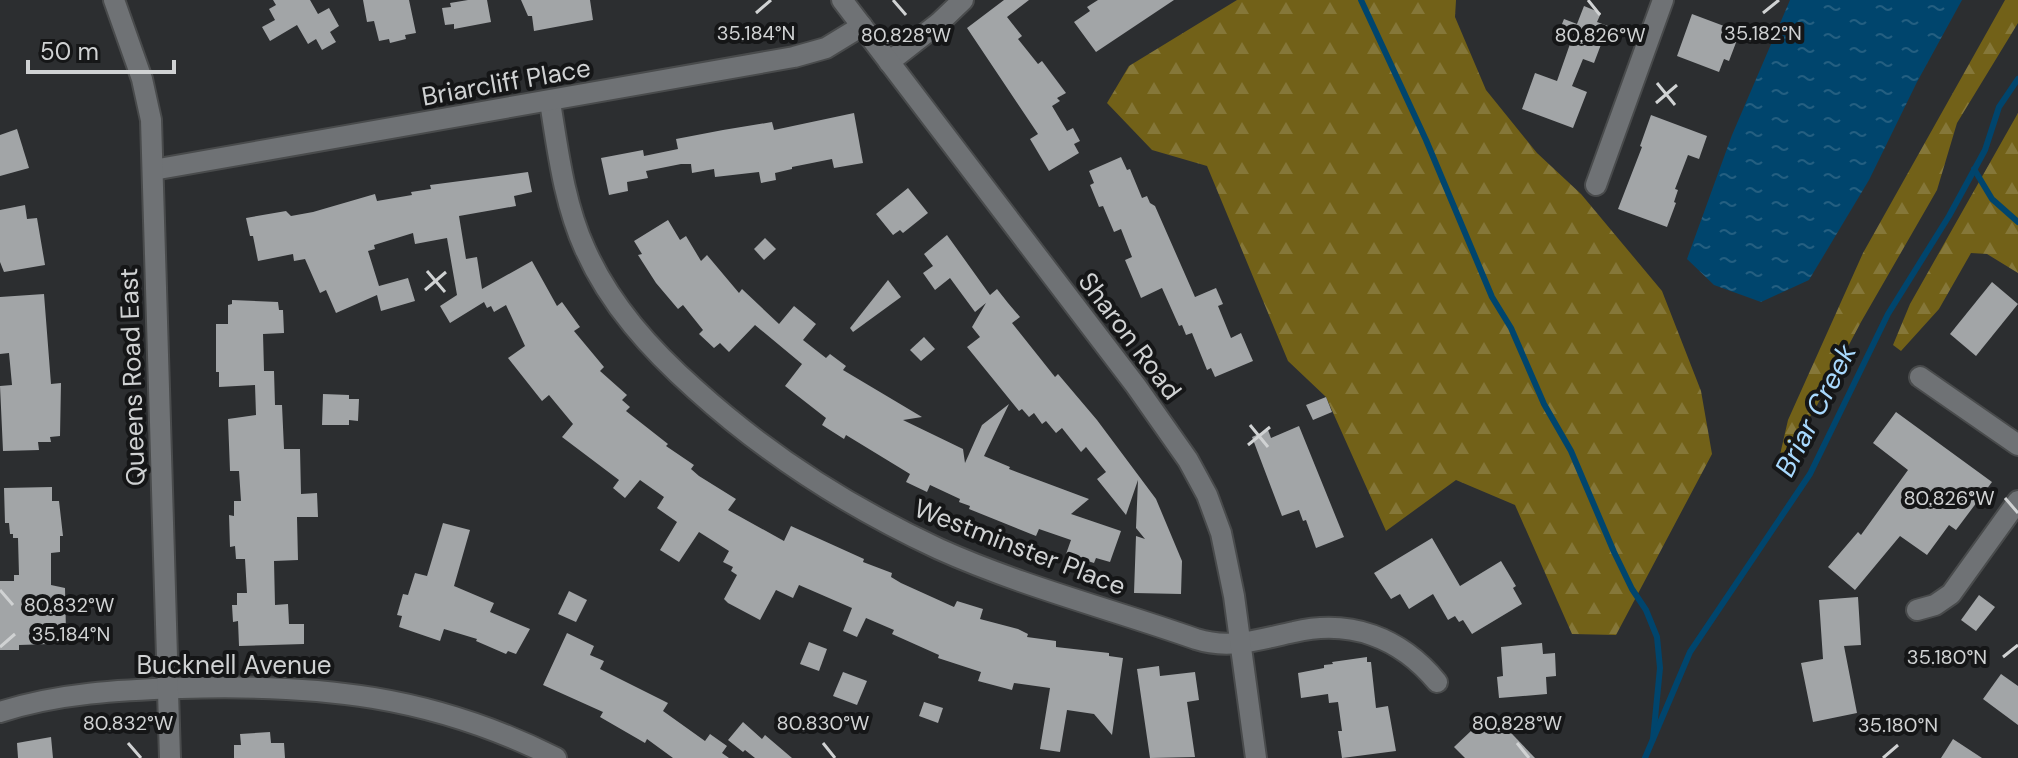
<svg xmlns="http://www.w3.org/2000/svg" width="2018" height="758" font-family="'DM Sans',sans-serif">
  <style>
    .forest { fill: url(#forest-firs) }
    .water { fill: url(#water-ripples) }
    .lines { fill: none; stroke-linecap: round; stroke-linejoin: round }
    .stream { stroke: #00456d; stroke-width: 6 }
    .building { fill: #a2a5a7 }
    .minor-casing { stroke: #494b4c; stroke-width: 24 }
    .tertiary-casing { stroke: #494b4c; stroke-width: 24 }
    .minor { stroke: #6f7275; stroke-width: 20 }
    .tertiary { stroke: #6f7275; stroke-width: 20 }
    .ticks { fill: none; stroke: #d0d2d3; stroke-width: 3 }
    .labels { text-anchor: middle; stroke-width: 8; stroke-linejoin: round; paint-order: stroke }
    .street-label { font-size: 26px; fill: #d0d2d3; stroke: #151617 }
    .water-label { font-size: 28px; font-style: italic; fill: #a8d9fe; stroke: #151617 }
    .ticks-label { font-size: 20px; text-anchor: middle; fill: #d0d2d3; stroke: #151617; stroke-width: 8; stroke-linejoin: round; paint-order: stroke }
  </style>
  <defs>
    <pattern id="forest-firs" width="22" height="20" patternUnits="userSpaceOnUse" patternTransform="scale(2)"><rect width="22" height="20" fill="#726118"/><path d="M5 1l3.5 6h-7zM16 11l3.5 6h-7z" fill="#857739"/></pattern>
    <pattern id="water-ripples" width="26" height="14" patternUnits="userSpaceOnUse" patternTransform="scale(2)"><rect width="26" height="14" fill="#00456d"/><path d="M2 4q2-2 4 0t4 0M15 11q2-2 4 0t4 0" fill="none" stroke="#245f81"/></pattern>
  </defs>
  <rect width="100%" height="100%" fill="#2c2e30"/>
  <!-- forest -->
  <g class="forest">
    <polygon points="1237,0 1456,0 1455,17 1486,90 1537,153 1581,194 1662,291 1701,391 1712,454 1616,635 1572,634 1515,505 1456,480 1386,531 1326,397 1288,361 1207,166 1152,150 1107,103 1129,66"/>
    <polygon points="2005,0 2018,0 2018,23 1957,123 1937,190 1861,322 1814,411 1779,459 1788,420 1863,253"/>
    <polygon points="2018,113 2018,273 1987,254 1971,253 1939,309 1901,351 1893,345 1910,304"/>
  </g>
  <!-- water -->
  <polygon class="water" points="1790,0 1962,0 1917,82 1869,180 1809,280 1761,302 1714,285 1687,259 1732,135"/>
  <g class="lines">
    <!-- stream -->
    <g class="stream">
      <polyline points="1361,0 1426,140 1492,297 1511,328 1544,404 1571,451 1614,552 1632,589 1646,610 1657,637 1660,668 1653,739"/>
      <polyline points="1974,169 1992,199 2018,222"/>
      <polyline points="1645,758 1690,652 1810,474 1888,314 1949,216 1985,150 1999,107 2018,79"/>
    </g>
  </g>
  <!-- building -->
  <g class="building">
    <polygon points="273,0 310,0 318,14 329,8 339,26 330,32 336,42 322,50 316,39 308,44 297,25 270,41 262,27 275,20 269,9 276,5"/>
    <polygon points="363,0 409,0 416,33 405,35 406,39 390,43 389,39 379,41 374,21 367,22"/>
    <polygon points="468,0 487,0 491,22 454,29 454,24 445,25 442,8 451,7 450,3"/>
    <polygon points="521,0 590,0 593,20 534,31 532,16 528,16"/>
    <polygon points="1004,0 1029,0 1007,17 1022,36 1018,39 1038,64 1042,61 1066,93 1057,98 1060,101 1052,106 1067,131 1073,128 1080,141 1074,144 1079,153 1049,171 1030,139 1038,134 967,28"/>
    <polygon points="1098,0 1174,0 1096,52 1074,22 1090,11 1087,7"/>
    <polygon points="1584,6 1601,13 1597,22 1608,26 1594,63 1583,59 1572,86 1587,92 1573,128 1522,109 1535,73 1557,81 1570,44 1556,39 1564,19 1577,24"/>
    <polygon points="1692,14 1740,32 1729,61 1724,59 1719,72 1677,56"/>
    <polygon points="854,113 863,163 834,168 832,159 792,167 792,169 775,173 776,180 761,183 759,172 715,177 714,169 692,173 691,164 681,164 646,171 648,178 627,182 628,191 609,195 601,158 643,150 644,156 678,149 676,139 723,130 772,122 774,130"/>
    <polygon points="1651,115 1707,136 1699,159 1688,155 1675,189 1678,190 1674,202 1676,203 1667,227 1618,209 1642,147 1640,146"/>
    <polygon points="17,129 29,168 0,176 0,135"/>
    <polygon points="1121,157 1127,170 1130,169 1142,198 1147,196 1150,203 1155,206 1195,297 1216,288 1223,304 1218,306 1231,338 1241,333 1253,361 1215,377 1211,368 1207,370 1192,333 1186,335 1182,325 1179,326 1162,288 1141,298 1125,260 1132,257 1121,229 1114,232 1103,206 1099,207 1090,185 1094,183 1089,171"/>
    <polygon points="528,172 532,192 514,196 516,206 459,216 466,259 477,257 482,289 532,261 557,306 562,302 580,327 574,331 604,367 600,371 627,395 622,400 630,407 626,411 668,444 666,446 694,465 691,469 699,476 736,499 728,510 784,541 791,526 864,559 863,562 892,573 891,577 901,583 954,607 957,601 983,609 980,619 1018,629 1028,634 1027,637 1056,641 1056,647 1109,653 1109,656 1123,658 1112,735 1094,714 1067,710 1060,752 1040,749 1050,688 1014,683 1012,690 978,681 981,672 938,658 939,655 892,634 894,630 866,618 857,637 843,631 852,608 799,585 793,598 776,590 760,620 728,603 724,599 737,575 731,571 733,567 723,562 729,551 699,532 679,562 660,550 677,522 657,508 664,497 640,480 625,498 613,488 619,480 562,437 573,424 549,395 542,401 508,358 525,346 506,305 494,312 491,306 487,308 484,302 450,323 440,306 457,295 447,238 415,244 413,233 374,245 375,249 368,251 379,286 408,278 415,301 381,311 377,295 336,313 326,290 320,293 305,259 294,261 293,254 258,261 253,236 250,236 246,218 286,211 291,216 313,212 375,194 377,201 412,195 411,192 431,189 430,185"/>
    <polygon points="908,188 928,213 903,233 900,230 893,235 876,214"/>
    <polygon points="25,205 27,219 37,218 45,265 4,272 0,262 0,210"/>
    <polygon points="668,220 680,240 686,236 701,261 707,255 739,293 742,289 779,324 794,306 816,324 803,340 826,358 830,354 846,366 843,370 922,417 903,420 963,449 965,463 982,425 1009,404 984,456 1010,467 1009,469 1089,499 1071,514 1121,531 1110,562 1096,558 1094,563 1066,554 1071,540 1039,529 1036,536 969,509 970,506 959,502 960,499 930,485 927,492 906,482 910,474 846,435 844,439 822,425 826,418 785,386 802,364 755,325 729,352 720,343 714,348 699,334 703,330 683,305 678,309 656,283 638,255 642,254 634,241"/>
    <polygon points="947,235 990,295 997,289 1008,303 1020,317 1012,323 1055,377 1058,374 1097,420 1156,499 1182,561 1181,594 1134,593 1136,536 1145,539 1136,528 1138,480 1126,515 1097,479 1106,472 1086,447 1081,452 1062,428 1056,433 1046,421 1042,424 1034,413 1029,417 1022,409 1019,411 967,347 980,337 972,327 986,303 975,312 950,278 935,290 923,273 933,266 924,254"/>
    <polygon points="765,238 776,249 764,260 754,249"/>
    <polygon points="888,280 901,297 853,332 850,328"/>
    <polygon points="1992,282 2018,304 1976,356 1950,334"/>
    <polygon points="44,294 51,384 61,383 60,436 50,437 51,442 38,442 39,450 3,451 0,386 12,385 9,353 0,354 0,297"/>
    <polygon points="232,300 278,302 279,310 283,310 284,333 263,334 264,371 274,371 275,405 282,405 284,449 300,449 301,494 317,493 318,517 297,517 298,560 274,561 275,605 288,604 289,624 304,624 304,644 239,646 238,621 233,622 232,605 237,605 237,593 247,593 245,559 236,559 235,546 230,547 229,515 234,516 234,501 241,501 239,471 230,471 228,419 256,415 255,385 219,387 219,372 216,372 216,324 228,324 228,305 232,304"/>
    <polygon points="924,337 935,349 921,361 910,350"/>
    <polygon points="323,394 349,395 349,399 359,399 358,421 349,420 349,425 322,425"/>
    <polygon points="1326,397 1332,412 1313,420 1306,405"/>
    <polygon points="1896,412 1992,482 1956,530 1949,525 1927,555 1900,536 1855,590 1828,567 1858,532 1861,535 1908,470 1873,443"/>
    <polygon points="1299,426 1344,537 1316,548 1306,520 1303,521 1299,510 1282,516 1252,437 1268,430 1271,438"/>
    <polygon points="52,487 52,501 59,501 63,536 60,536 60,552 51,553 51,585 65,588 66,632 49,632 50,644 19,645 19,650 0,650 0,581 14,581 14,575 19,575 18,538 13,538 13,534 10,534 9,523 5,523 4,488"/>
    <polygon points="443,523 470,530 454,586 494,603 490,612 530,629 516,654 508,651 506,654 476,641 477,639 444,629 440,641 399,627 402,616 397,615 403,594 408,595 415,573 427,576"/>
    <polygon points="1432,538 1460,586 1501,561 1516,586 1513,588 1522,604 1472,634 1463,620 1459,622 1455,616 1448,620 1433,594 1409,609 1400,594 1391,599 1374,573"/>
    <polygon points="569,591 587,600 576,622 558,614"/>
    <polygon points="1979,595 1995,607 1976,631 1961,620"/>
    <polygon points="1858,597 1861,645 1844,646 1857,713 1813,722 1801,663 1823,659 1819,600"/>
    <polygon points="567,633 594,646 590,655 604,661 600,669 668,703 663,711 705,741 710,734 727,746 722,753 729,758 673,758 647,739 645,743 600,717 603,712 543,685"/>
    <polygon points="809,642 827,649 819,671 800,664"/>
    <polygon points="1542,643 1543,654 1555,653 1556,676 1546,677 1547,694 1499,698 1497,677 1503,676 1501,647"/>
    <polygon points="1367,657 1367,662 1371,662 1376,708 1388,706 1396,751 1342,758 1338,731 1342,731 1338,702 1329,703 1328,694 1301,698 1298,673 1324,668 1324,665 1333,664 1332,662"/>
    <polygon points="1159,666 1160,676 1195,672 1199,700 1187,702 1195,757 1150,758 1137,669"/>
    <polygon points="843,672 867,681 857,705 833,696"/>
    <polygon points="2001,674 2018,686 2018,725 1983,699"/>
    <polygon points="924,702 943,708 938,723 919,716"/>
    <polygon points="1491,712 1535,758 1465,758 1454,747"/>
    <polygon points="743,722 762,739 765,735 792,758 755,758 745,750 743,752 728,740"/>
    <polygon points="270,732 271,743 284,743 285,758 234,758 234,745 241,745 240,734"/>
    <polygon points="51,737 53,758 18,758 17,743"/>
    <polygon points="1953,739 1982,758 1941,758"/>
  </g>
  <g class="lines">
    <!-- minor casing -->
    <g class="minor-casing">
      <g id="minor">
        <polyline points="889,62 939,23 963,0"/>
        <path d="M550,102C558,151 564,203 585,249C610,305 651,350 696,390C769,456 851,508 939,549C1021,586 1111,609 1196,639C1230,650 1260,639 1294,632C1350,619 1400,637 1437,682"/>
        <polyline points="153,170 794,57 826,48 862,26"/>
        <polyline points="1596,185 1663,0"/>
        <polyline points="1920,377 2018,445"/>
        <polyline points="1917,610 1935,605 1951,594 2018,501"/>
        <path d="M0,712C59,693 120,690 181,688C318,684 431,695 556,758"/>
      </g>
    </g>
    <!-- tertiary casing -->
    <g class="tertiary-casing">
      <g id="tertiary">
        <polyline points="114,0 142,79 151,120 170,758"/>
        <polyline points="842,0 1136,386 1188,460 1207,495 1221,533 1234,596 1256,758"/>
      </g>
    </g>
    <!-- minor -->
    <use href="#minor" class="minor"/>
    <!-- tertiary -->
    <use href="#tertiary" class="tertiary"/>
  </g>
  <!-- ticks -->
  <path class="ticks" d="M893,0L906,15M1588,0L1600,15M756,13L771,0M1763,13L1779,0M1657,83L1675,105M1656,103L1677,85M427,271L445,292M425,290L446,272M1250,425L1268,447M1248,445L1270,427M2005,498L2018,513M0,590L13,605M0,647L15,634M2003,657L2018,645M128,743L141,758M823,743L835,758M1517,743L1529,758M1883,758L1898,745"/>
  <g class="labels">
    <!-- street labels -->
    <g class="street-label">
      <text transform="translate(506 82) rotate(-10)" y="9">Briarcliff Place</text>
      <text transform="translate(1130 336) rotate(53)" y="9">Sharon Road</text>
      <text transform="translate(132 377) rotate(-92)" y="9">Queens Road East</text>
      <text transform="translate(1020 547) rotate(21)" y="9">Westminster Place</text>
      <text x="234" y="674">Bucknell Avenue</text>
    </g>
    <!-- water labels -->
    <g class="water-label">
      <text transform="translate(1815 410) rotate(-63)" y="10">Briar Creek</text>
    </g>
  </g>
  <g class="ticks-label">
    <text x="756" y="40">35.184°N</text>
    <text x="1763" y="40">35.182°N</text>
    <text x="906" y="42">80.828°W</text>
    <text x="1600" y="42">80.826°W</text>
    <text x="1949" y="505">80.826°W</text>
    <text x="69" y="612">80.832°W</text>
    <text x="71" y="641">35.184°N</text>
    <text x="1947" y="664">35.180°N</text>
    <text x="128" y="730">80.832°W</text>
    <text x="823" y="730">80.830°W</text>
    <text x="1517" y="730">80.828°W</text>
    <text x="1898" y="732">35.180°N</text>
  </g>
  <!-- scale -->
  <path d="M28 60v12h146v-12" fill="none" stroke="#d0d2d3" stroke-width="4"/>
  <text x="40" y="60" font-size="24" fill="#d0d2d3" stroke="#151617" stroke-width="6" paint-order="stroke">50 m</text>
</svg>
